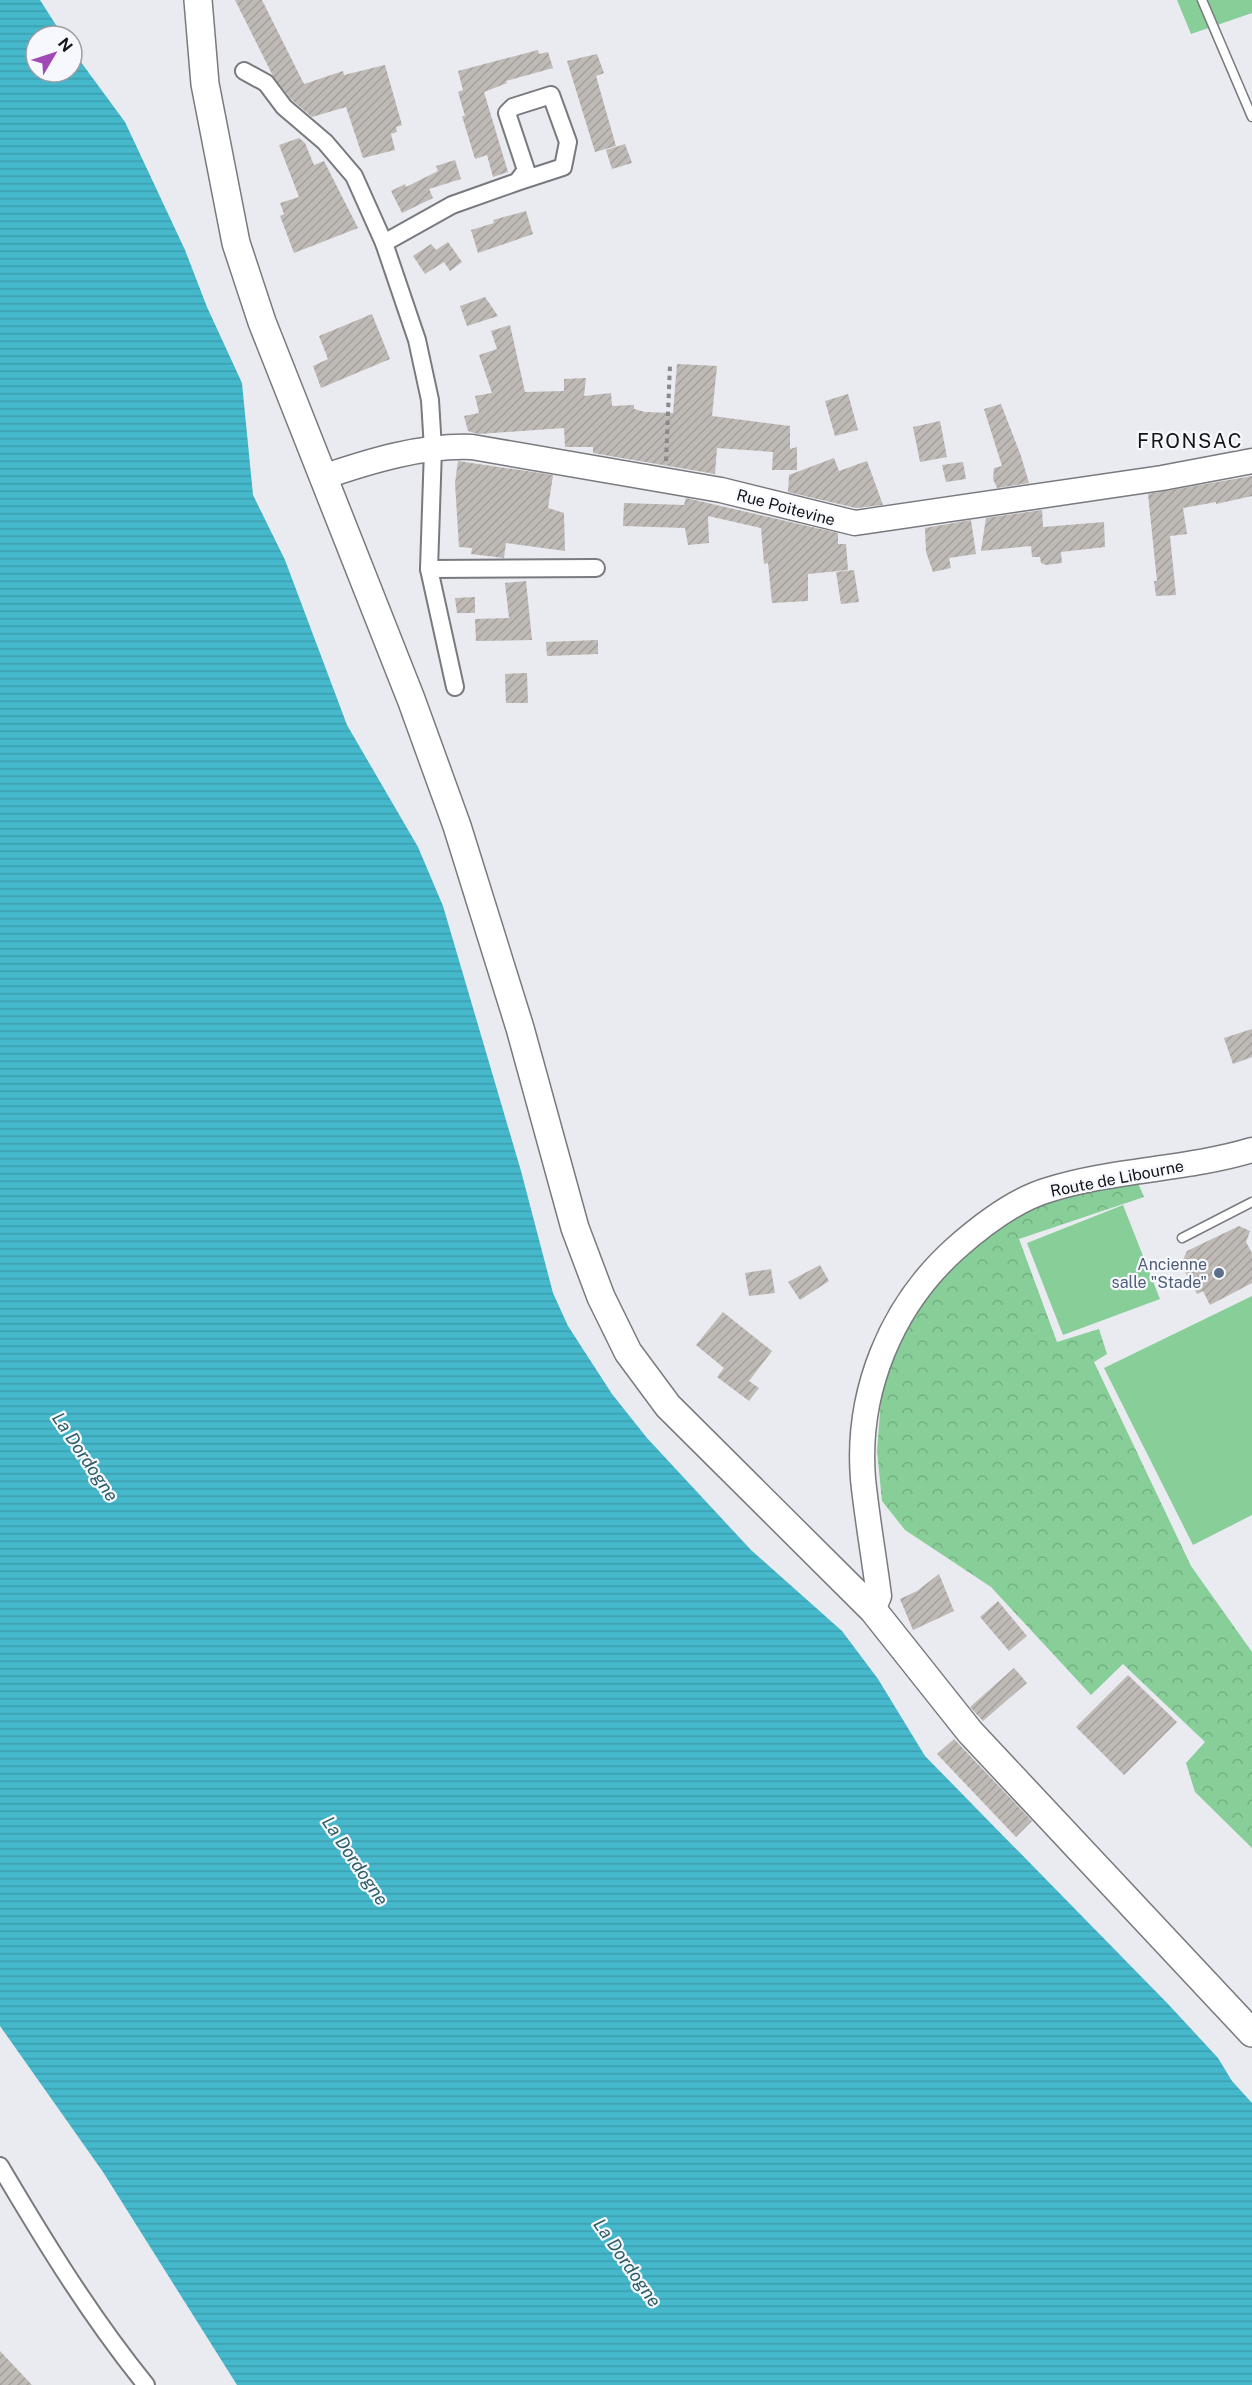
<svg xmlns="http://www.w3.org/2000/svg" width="1252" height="2385" font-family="'Public Sans',sans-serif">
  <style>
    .forest { fill: url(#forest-crowns) }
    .green { fill: #88ce99 }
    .water { fill: url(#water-rules) }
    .building { fill: url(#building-hatch) }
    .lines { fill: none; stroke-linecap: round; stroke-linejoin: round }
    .lane-casing { stroke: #787a7f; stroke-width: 11 }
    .street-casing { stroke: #787a7f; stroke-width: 20 }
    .secondary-casing { stroke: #787a7f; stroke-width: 27 }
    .primary-casing { stroke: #787a7f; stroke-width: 30 }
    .path { stroke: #88898d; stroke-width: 4; stroke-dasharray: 4.5 4.5; stroke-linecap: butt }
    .lane { stroke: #fff; stroke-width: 8 }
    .street { stroke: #fff; stroke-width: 16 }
    .secondary { stroke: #fff; stroke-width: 24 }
    .primary { stroke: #fff; stroke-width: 27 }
    .service-dot { fill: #5c6f8a; stroke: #f6f8fe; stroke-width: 2 }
    .labels { text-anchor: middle; stroke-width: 4.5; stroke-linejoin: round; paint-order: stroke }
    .street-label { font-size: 16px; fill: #151517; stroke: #f6f8fe }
    .service-label { font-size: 16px; fill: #4e5e75; stroke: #f6f8fe; text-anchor: end }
    .water-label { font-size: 18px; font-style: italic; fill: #2d5d65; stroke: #f6f8fe }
    .quarter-label { font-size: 20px; letter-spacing: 1.5px; fill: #151517; stroke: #f6f8fe }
  </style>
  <defs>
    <pattern id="forest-crowns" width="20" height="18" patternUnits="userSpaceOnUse" patternTransform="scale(1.5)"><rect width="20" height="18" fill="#88ce99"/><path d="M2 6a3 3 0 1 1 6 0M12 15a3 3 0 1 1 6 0" fill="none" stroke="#74b083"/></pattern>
    <pattern id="water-rules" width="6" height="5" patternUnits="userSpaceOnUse" patternTransform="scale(1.5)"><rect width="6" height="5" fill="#45b9cb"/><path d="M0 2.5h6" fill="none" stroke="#3c9eae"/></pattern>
    <pattern id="building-hatch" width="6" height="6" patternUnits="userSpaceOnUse" patternTransform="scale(1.5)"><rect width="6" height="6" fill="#bfbab6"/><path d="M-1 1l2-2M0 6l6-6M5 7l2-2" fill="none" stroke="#a39f9c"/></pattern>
  </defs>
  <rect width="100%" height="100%" fill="#e9ebf0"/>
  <!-- forest -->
  <polygon class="forest" points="1138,1183 1144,1197 1019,1239 1057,1342 1099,1329 1107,1354 1094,1362 1191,1566 1252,1652 1252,1848 1195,1792 1186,1763 1205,1742 1123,1664 1091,1695 991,1587 905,1530 882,1501 877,1451 882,1387 898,1339 933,1281 1010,1219 1064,1196"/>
  <!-- green -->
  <g class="green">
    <polygon points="1177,0 1252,0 1252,13 1191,34"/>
    <polygon points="1123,1205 1160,1299 1063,1335 1027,1243"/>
    <polygon points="1252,1296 1252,1515 1193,1545 1104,1368"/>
  </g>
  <!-- water -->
  <polygon class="water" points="0,0 40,0 63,36 36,36 36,72 72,72 72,50 125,122 185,250 207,307 242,383 253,495 285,560 347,725 418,847 443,906 521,1171 553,1293 568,1326 612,1394 647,1438 751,1550 842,1631 878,1679 925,1756 1169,2005 1218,2058 1232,2081 1252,2103 1252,2385 237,2385 103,2172 0,2026"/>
  <!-- building -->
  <g class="building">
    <polygon points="235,0 262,0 304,84 343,71 344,75 385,65 402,125 396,127 397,132 391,134 395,150 363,158 346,107 312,117 292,100 273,76"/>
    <polygon points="538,50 539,54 548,52 553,68 506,81 507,83 484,92 508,172 493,177 487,155 475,159 462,116 465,116 458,92 463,90 458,71"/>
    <polygon points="597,54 604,73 596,76 616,146 595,152 567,61"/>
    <polygon points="299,138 305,143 314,165 324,161 358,228 294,253 280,216 284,214 280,203 299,197 279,145"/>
    <polygon points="625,144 632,163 612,169 606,150"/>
    <polygon points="455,160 461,179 429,189 433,198 402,213 391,191 405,184 406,187 438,171 436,166"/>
    <polygon points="526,211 533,234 478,253 471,230 494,223 493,220"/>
    <polygon points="448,242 462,262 450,271 444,262 425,274 413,256 431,244 436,250"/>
    <polygon points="485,297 498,316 467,326 460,306"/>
    <polygon points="372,314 390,359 321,388 313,366 328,359 319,336"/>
    <polygon points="510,325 525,392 564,391 564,379 586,378 584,396 611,393 612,406 634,405 634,409 645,412 673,413 677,364 717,366 712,416 790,426 790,449 797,447 797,470 772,470 773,452 717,448 715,474 593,453 593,447 565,447 564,428 478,434 468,431 464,416 479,413 475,396 492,393 479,355 497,349 491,331"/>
    <polygon points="848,394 858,430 835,436 825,401"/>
    <polygon points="1001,404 1021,456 1029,483 997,488 993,479 994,468 1002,466 984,409"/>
    <polygon points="940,421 947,457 920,462 913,427"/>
    <polygon points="834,458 839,471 867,461 883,505 856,508 788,492 789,475"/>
    <polygon points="458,461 553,475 548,508 564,513 565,551 506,543 504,558 471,554 472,548 459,547 455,483"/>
    <polygon points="963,462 966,479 946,482 942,465"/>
    <polygon points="1252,476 1252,496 1216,504 1216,502 1183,508 1187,534 1170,536 1176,595 1156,596 1154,581 1157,581 1148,494"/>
    <polygon points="686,498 838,533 838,544 846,544 848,570 808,574 808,601 772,603 768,563 764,564 761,528 708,516 709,543 688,545 685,528 623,526 624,503 684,505"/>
    <polygon points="1042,510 1043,527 1104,522 1105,547 1061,552 1062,563 1046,565 1041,563 1040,557 1032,557 1031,546 981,551 986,518"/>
    <polygon points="971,520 976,554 949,558 951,568 933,572 926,552 925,528"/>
    <polygon points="854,570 859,602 841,604 836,572"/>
    <polygon points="526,581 532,640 476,641 475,619 509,618 505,583"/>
    <polygon points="475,597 475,613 457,613 455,598"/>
    <polygon points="598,640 598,654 547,656 546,642"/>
    <polygon points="527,673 528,703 506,703 505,674"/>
    <polygon points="1252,1029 1252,1057 1233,1064 1224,1038"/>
    <polygon points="1239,1226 1250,1231 1246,1242 1252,1253 1252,1283 1210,1305 1203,1291 1197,1294 1181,1264 1187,1251"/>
    <polygon points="820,1265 829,1281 800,1300 788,1282"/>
    <polygon points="771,1269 775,1293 749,1296 745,1273"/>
    <polygon points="723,1312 772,1351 749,1381 759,1388 749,1401 717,1377 724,1368 696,1345"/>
    <polygon points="939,1574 954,1611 913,1630 900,1599 917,1591"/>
    <polygon points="998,1601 1027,1636 1009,1651 980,1617"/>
    <polygon points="1014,1668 1027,1683 983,1721 970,1707"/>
    <polygon points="1128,1675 1177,1722 1124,1775 1076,1727"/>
    <polygon points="954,1739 1032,1821 1016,1837 937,1754"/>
    <polygon points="0,2351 32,2385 0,2385"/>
  </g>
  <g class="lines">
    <!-- lane casing -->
    <g class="lane-casing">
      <g id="lane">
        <polyline points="1202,0 1252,117"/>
        <polyline points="1182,1238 1252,1202"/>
      </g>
    </g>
    <!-- street casing -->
    <g class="street-casing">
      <g id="street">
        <polyline points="244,71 266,83 284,107 325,142 354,176 384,243 417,340 430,400 433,449 429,569 455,687"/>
        <polyline points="384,243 452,205 517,182 526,170 507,113 513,107 551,95 568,142 563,167 517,182"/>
        <polyline points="429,569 596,568"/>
        <path d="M0,2166C45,2242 90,2316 146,2385"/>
      </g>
    </g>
    <!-- secondary casing -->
    <g class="secondary-casing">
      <g id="secondary">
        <path d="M323,477C370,461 422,445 472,447L721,490L855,523L1162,478L1252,461"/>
        <path d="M873,1610L879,1596C874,1557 867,1518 863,1479C856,1392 891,1306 956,1248C982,1225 1014,1200 1048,1190C1114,1169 1186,1170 1252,1150"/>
      </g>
    </g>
    <!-- primary casing -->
    <g class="primary-casing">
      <polyline id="primary" points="198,0 205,84 236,243 262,322 411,699 457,826 520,1028 575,1228 601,1297 628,1352 668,1406 873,1610 970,1732 1252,2033"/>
    </g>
    <!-- path -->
    <polyline class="path" points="666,461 670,365"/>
    <!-- lane -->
    <use href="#lane" class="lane"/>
    <!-- street -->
    <use href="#street" class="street"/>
    <!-- secondary -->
    <use href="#secondary" class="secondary"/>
    <!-- primary -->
    <use href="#primary" class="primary"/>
  </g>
  <!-- markers -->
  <circle class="service-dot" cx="1219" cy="1273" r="6"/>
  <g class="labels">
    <!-- street labels -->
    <g class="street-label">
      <text transform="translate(786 507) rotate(15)" y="6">Rue Poitevine</text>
      <text transform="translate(1117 1178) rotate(-11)" y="6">Route de Libourne</text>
    </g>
    <!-- service labels -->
    <g class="service-label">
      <text x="1207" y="1270">Ancienne<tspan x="1207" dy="18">salle "Stade"</tspan></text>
    </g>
    <!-- water labels -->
    <g class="water-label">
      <text transform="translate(85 1457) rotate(56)" y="6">La Dordogne</text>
      <text transform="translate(355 1861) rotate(56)" y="6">La Dordogne</text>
      <text transform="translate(627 2263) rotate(55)" y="6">La Dordogne</text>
    </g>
    <!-- quarter labels -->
    <g class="quarter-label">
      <text x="1190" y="448">FRONSAC</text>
    </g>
  </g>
  <!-- north arrow -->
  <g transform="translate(54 54) rotate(51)"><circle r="28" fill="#f6f8fe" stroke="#9c9da2" stroke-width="1.5"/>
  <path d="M0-4.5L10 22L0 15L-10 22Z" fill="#a149b5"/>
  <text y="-9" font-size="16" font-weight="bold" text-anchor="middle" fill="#151517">N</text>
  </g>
</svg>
